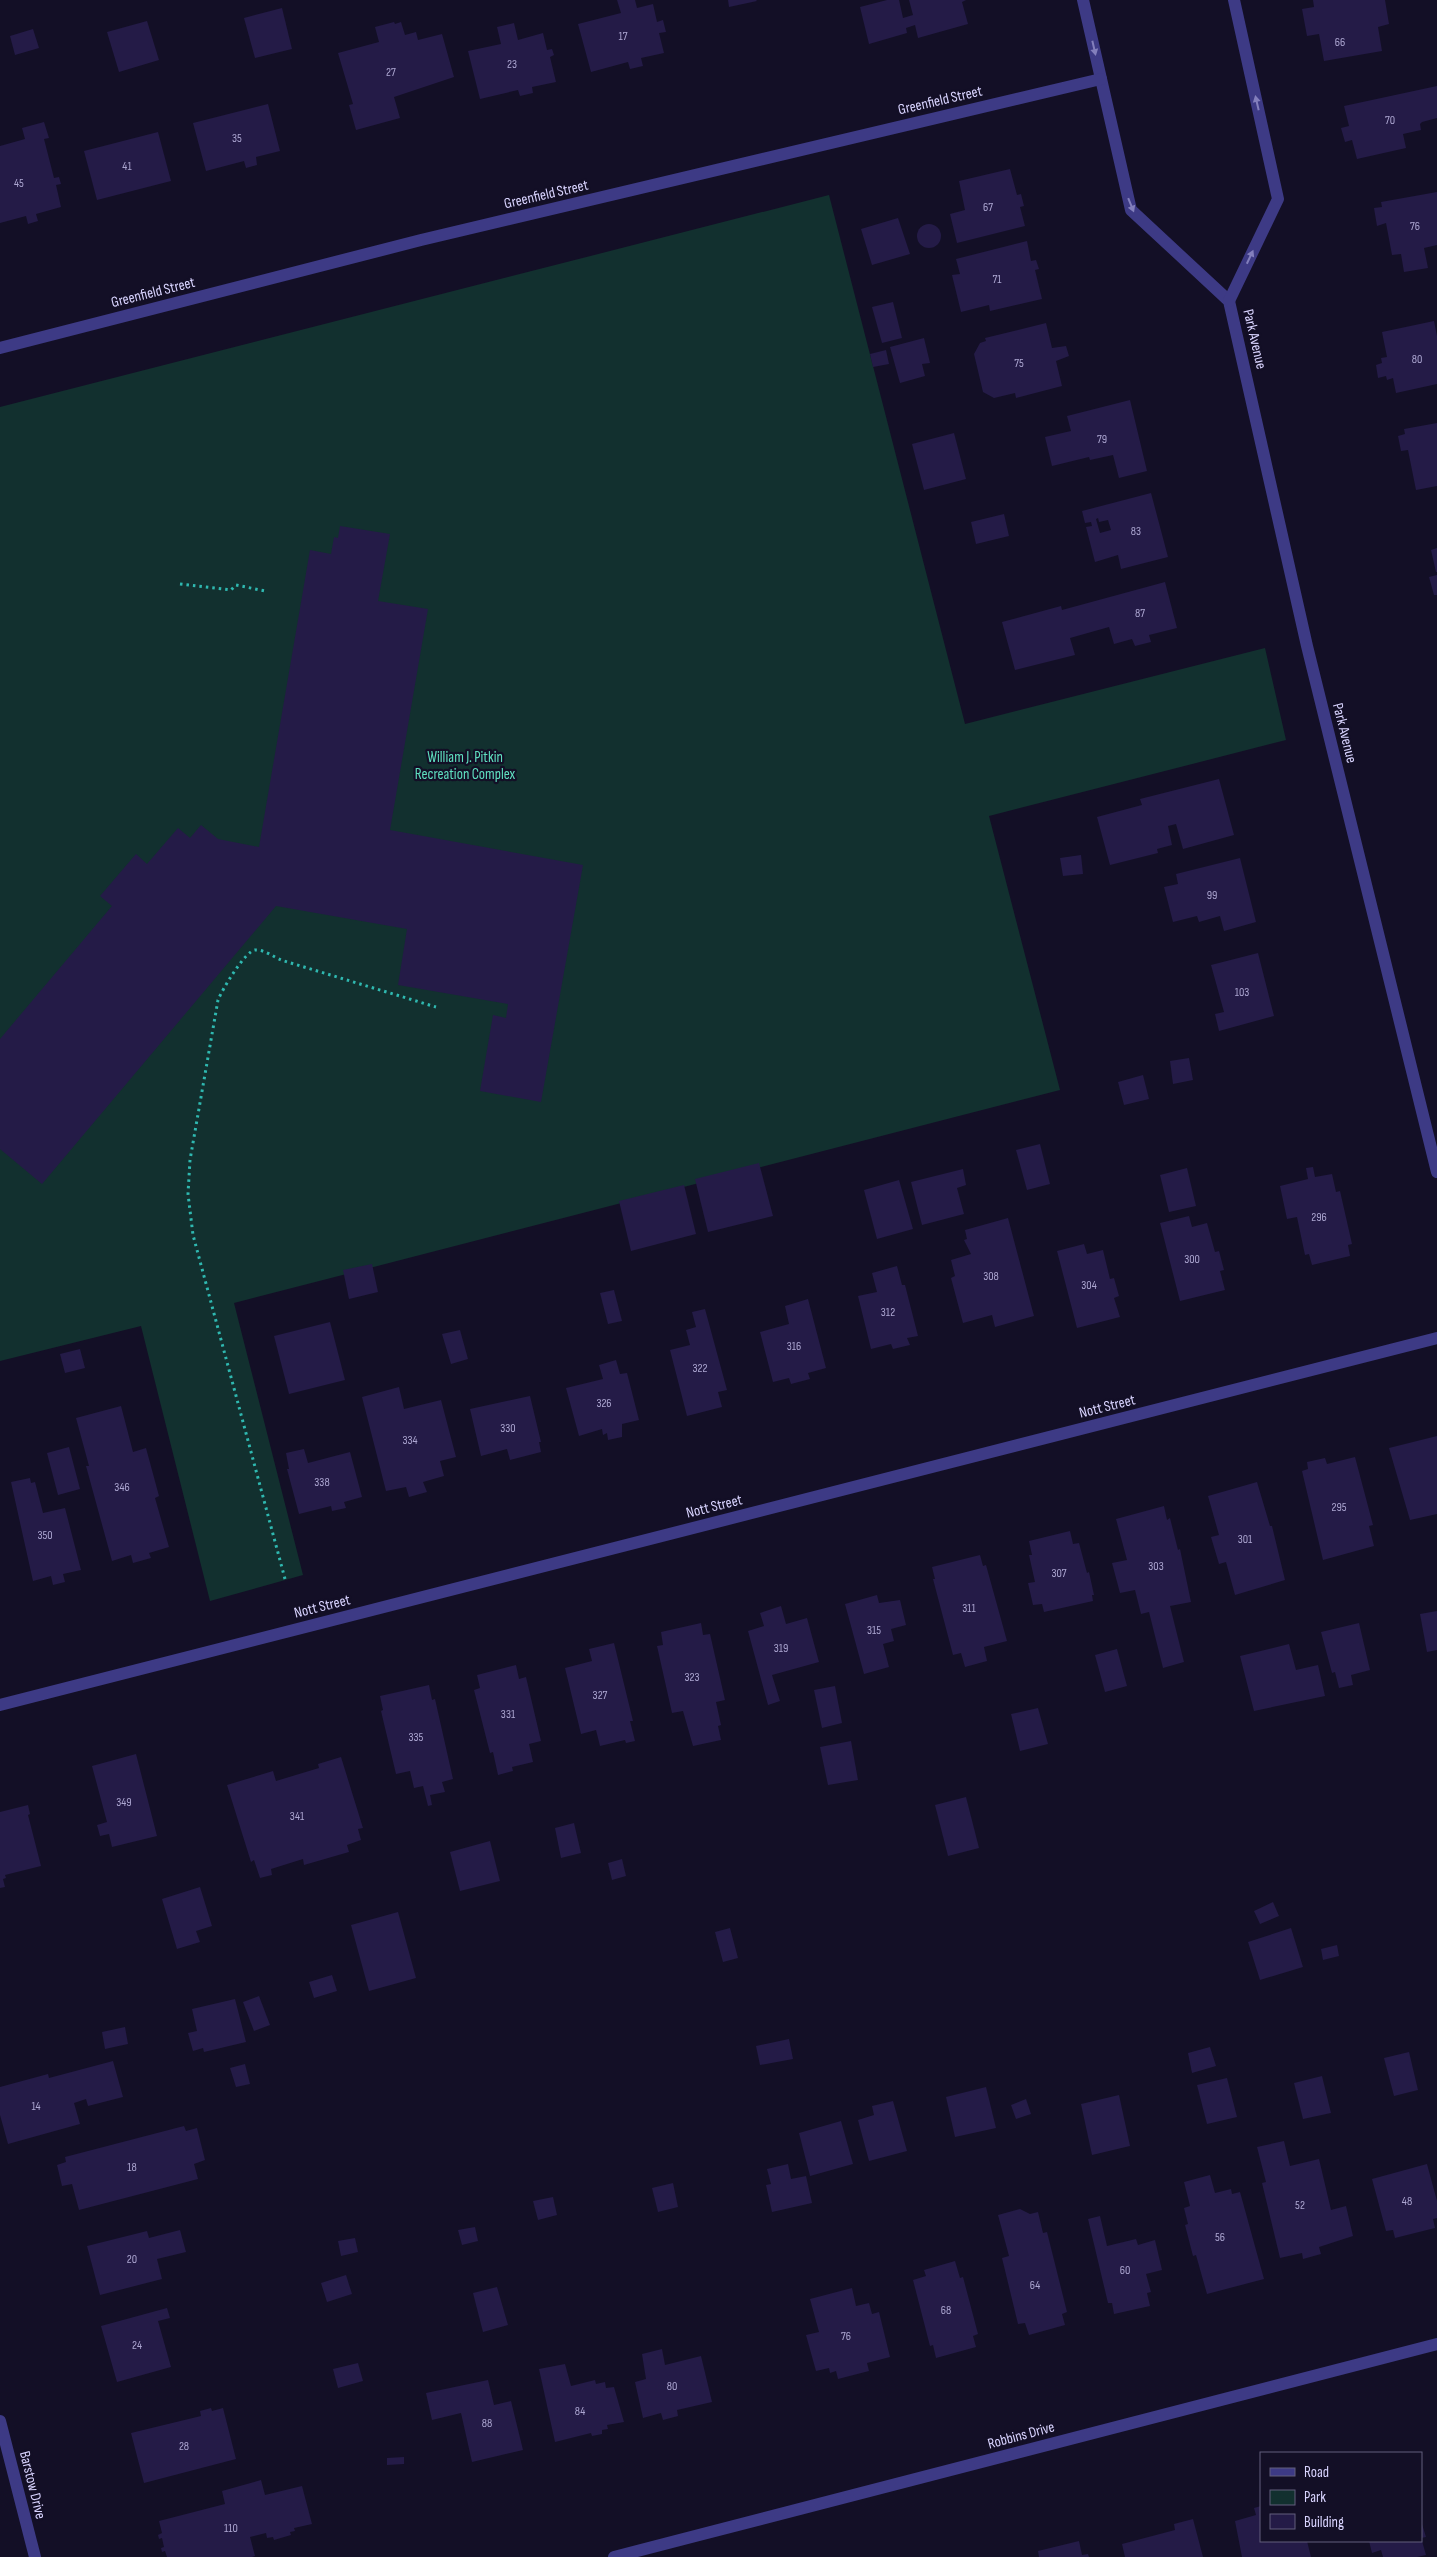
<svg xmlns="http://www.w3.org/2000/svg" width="1437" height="2557" font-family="'Sofia Sans Condensed',sans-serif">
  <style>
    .green { fill: #12302f }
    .building { fill: #241b47; fill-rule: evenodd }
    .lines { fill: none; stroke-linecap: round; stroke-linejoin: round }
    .path { stroke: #2fb8b0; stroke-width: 3; stroke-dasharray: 2.5 4; stroke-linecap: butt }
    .minor { stroke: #3d3a85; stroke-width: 12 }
    .oneway { fill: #837fbc }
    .labels { text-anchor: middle; stroke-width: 4.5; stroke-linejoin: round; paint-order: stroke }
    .number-label { font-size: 12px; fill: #aca6d1 }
    .street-label { font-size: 15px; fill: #d9d4ff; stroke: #130f26 }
    .park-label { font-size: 15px; fill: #5fe0c0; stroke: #130f26 }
  </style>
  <rect width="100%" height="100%" fill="#130f26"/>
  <!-- green -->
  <polygon class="green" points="829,195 965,724 1265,648 1286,740 989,816 1060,1090 234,1303 303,1575 210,1601 141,1326 0,1361 0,407"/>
  <!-- building -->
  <g class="building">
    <polygon points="617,0 635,0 637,8 653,4 657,22 663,20 666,32 659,33 664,53 641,58 643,66 630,69 628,62 591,72 578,24 621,13"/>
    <polygon points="728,0 756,0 757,1 729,7"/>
    <polygon points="887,0 899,0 903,18 913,15 909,0 966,0 962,2 968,24 918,38 915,25 906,28 907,33 869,44 860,7"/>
    <polygon points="1313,0 1385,0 1389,24 1378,27 1382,51 1324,61 1319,34 1307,36 1302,9 1314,7"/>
    <polygon points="282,8 292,49 255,58 244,18"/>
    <polygon points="147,21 159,60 119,72 107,32"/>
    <polygon points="394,22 395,24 401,22 405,35 416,32 418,40 442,34 454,77 394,97 400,118 356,130 349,105 353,104 338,53 379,42 375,27"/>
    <polygon points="514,23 518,40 543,33 547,50 552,49 554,55 550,57 556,82 532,87 533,93 520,96 518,90 480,99 468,51 501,44 497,27"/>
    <polygon points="33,29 39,48 15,55 10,36"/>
    <polygon points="1437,86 1437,118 1422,122 1420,124 1421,130 1403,134 1406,148 1357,159 1352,140 1345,142 1341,128 1349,126 1344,106"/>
    <polygon points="268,104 280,151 256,157 257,165 246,168 244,161 206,171 193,123"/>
    <polygon points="44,122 49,138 44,139 54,178 59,177 61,184 56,185 61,207 36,214 38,221 28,224 26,216 0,223 0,146 25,139 22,128"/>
    <polygon points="158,132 171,181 97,200 84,151"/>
    <polygon points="1010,169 1017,195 1021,194 1024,206 1020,207 1025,226 957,243 950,214 965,210 959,181"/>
    <polygon points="1437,192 1437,245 1424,248 1428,268 1404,272 1401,254 1392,255 1386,223 1377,226 1374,208 1382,207 1381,202"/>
    <polygon points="898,218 910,254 872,265 861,229"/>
    <circle cx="929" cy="236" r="12"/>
    <polygon points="1027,241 1031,261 1036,260 1039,269 1035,270 1042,299 990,311 989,305 961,312 952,275 960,274 956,259"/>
    <polygon points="893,302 902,338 882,343 872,307"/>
    <polygon points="1434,321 1437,336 1437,384 1396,393 1393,378 1387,380 1386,376 1378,378 1376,365 1382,363 1381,358 1387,357 1382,332"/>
    <polygon points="1046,323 1052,348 1066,346 1069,356 1056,361 1062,386 1016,398 1015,393 994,398 983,392 974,354 980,343 986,341 985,338"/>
    <polygon points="924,338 930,363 922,364 925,376 900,383 890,347"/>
    <polygon points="886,350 889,364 873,367 870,354"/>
    <polygon points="1130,400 1147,471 1119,478 1113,455 1090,460 1089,457 1052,466 1045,437 1071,431 1067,416"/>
    <polygon points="1437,423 1437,486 1416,490 1408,450 1401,451 1398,436 1405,434 1404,429"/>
    <polygon points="954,433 966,479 924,490 912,444"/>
    <path d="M1151,493L1168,557L1121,569L1118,555L1095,562L1086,527L1092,526L1091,522L1085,523L1082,511ZM1098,518L1099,522L1108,520L1111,530L1100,533L1096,519Z"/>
    <polygon points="1004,514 1009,536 976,544 971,522"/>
    <polygon points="340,526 390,534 378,601 428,609 390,830 583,865 541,1102 480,1091 493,1015 506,1018 508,1004 398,985 407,929 276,906 42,1184 0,1149 0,1039 112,906 100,896 136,854 147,864 178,828 190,838 201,825 218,839 259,847 310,550 331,554 334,537 338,538"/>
    <polygon points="1437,548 1437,572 1436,572 1431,550"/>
    <polygon points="1437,575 1437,595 1434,595 1429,577"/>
    <polygon points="1165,582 1177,628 1149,635 1151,642 1135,646 1132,639 1114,644 1109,627 1070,638 1075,655 1015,670 1002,622 1061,606 1062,610"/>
    <polygon points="1219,779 1234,835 1183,849 1176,824 1168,826 1172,845 1157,849 1158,853 1110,865 1097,817 1142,805 1140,799"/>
    <polygon points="1081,855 1083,874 1063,876 1060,858"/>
    <polygon points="1240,858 1256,922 1224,931 1220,916 1199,922 1197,916 1173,922 1164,887 1178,884 1176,874"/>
    <polygon points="1258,953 1274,1016 1219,1031 1215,1014 1224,1012 1211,965"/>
    <polygon points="1189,1058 1193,1080 1173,1084 1170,1061"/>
    <polygon points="1143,1075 1149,1099 1124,1105 1118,1082"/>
    <polygon points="1040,1144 1050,1184 1027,1190 1016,1150"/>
    <polygon points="759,1163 773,1216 708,1232 695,1179"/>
    <polygon points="1313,1167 1315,1177 1332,1174 1336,1192 1340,1191 1352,1244 1348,1245 1350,1256 1312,1265 1309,1254 1305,1255 1297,1217 1287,1219 1280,1186 1308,1179 1306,1168"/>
    <polygon points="1187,1168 1196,1206 1169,1212 1160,1175"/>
    <polygon points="963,1169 966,1185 957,1188 964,1214 922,1225 911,1182"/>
    <polygon points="899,1180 913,1229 877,1239 864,1190"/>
    <polygon points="684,1185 696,1234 631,1251 619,1201"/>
    <polygon points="1189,1216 1192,1227 1207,1223 1215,1252 1219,1251 1224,1270 1220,1271 1225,1290 1180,1301 1160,1223"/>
    <polygon points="1008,1218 1034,1316 995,1327 992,1315 963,1323 951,1278 955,1276 951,1260 971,1254 964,1240 967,1239 965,1230"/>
    <polygon points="1084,1244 1087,1254 1103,1250 1110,1279 1114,1278 1119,1296 1114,1298 1120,1317 1077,1328 1057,1251"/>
    <polygon points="372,1264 378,1292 349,1299 343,1270"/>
    <polygon points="897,1266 902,1285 905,1285 918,1336 907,1338 910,1345 893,1349 891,1344 871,1349 858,1296 877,1292 872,1273"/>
    <polygon points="614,1290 622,1321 608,1324 600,1293"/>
    <polygon points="808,1299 826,1368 808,1373 810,1379 791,1384 789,1378 773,1382 760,1332 789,1324 785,1306"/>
    <polygon points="705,1309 727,1390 718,1392 722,1407 687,1416 670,1350 690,1345 686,1330 696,1327 692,1312"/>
    <polygon points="330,1322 345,1380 289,1394 274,1336"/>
    <polygon points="460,1330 468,1359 451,1364 442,1334"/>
    <polygon points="80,1349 85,1368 65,1373 60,1354"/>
    <polygon points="616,1360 620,1374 627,1373 639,1420 622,1424 622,1437 608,1440 607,1433 603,1435 602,1429 579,1436 566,1388 603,1379 599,1365"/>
    <polygon points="399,1387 404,1409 441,1400 456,1457 440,1461 444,1476 423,1482 427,1492 409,1497 406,1487 386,1491 362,1397"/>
    <polygon points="530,1396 541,1442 539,1442 541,1452 510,1460 507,1449 481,1456 470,1409"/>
    <polygon points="121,1406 133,1452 146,1448 159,1496 155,1498 169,1547 149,1553 151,1558 133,1563 131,1555 112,1561 86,1466 89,1466 76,1418"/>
    <polygon points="1437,1436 1437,1514 1410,1520 1389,1448"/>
    <polygon points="69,1447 80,1489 58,1495 47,1453"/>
    <polygon points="304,1449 308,1463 350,1452 362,1497 344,1502 346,1508 332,1511 331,1506 299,1514 287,1469 289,1469 286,1453"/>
    <polygon points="1355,1457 1373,1525 1369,1526 1374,1546 1323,1560 1302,1471 1308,1469 1307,1462 1325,1458 1327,1464"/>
    <polygon points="30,1478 31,1483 35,1482 43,1513 65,1508 81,1570 63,1574 65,1582 53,1585 51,1576 33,1581 11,1482"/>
    <polygon points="1257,1482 1270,1526 1272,1526 1285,1580 1235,1595 1226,1562 1219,1564 1211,1537 1219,1535 1208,1496"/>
    <polygon points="1164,1506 1167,1520 1170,1518 1178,1550 1180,1549 1191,1602 1170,1606 1184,1662 1163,1668 1149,1612 1141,1614 1135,1590 1120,1593 1112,1563 1127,1560 1116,1519"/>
    <polygon points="1070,1531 1073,1544 1079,1543 1087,1573 1089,1572 1094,1595 1092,1595 1093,1601 1044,1612 1042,1604 1033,1605 1028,1583 1035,1582 1029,1555 1032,1555 1029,1541"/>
    <polygon points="980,1555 983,1566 986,1565 1007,1641 984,1647 987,1661 965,1667 961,1653 953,1655 933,1579 935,1579 932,1567"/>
    <polygon points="877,1595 879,1603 900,1600 906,1625 891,1629 894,1641 883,1644 889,1667 864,1674 845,1604"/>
    <polygon points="781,1606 786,1624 807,1618 819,1662 772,1675 780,1701 768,1705 748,1631 764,1626 760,1613"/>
    <polygon points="1437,1611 1437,1650 1427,1652 1420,1614"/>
    <polygon points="701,1623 703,1635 710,1634 725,1700 716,1702 721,1725 718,1726 721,1740 693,1746 683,1711 672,1713 657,1646 663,1645 661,1632"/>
    <polygon points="1359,1623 1370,1670 1351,1675 1353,1685 1339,1688 1335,1672 1332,1673 1321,1632"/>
    <polygon points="614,1643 633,1721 630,1721 635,1741 626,1743 625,1740 600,1746 596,1730 581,1734 565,1668 592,1661 589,1649"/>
    <polygon points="1289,1644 1296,1670 1318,1665 1325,1696 1254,1711 1240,1656"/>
    <polygon points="1117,1649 1127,1686 1105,1692 1095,1655"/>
    <polygon points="516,1665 519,1679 526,1677 541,1741 529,1744 533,1762 512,1767 513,1771 498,1775 493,1752 490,1753 474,1690 480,1688 477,1675"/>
    <polygon points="429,1685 432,1700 435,1699 453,1779 442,1782 445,1792 430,1795 432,1805 428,1806 423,1786 414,1788 410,1771 396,1774 381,1711 383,1710 380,1696"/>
    <polygon points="835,1686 842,1723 822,1728 814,1690"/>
    <polygon points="1038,1708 1048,1744 1020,1751 1011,1714"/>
    <polygon points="851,1741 858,1780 828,1785 820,1747"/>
    <polygon points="136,1754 157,1836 112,1847 109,1834 100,1836 97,1825 107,1822 92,1766"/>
    <polygon points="341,1757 363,1828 358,1829 361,1840 347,1845 349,1852 304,1865 303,1859 271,1869 272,1875 260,1878 254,1860 251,1862 227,1785 273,1771 276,1781 319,1768 318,1764"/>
    <polygon points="966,1797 979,1848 948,1856 935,1805"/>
    <polygon points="28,1805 30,1814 28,1815 41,1866 5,1875 6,1878 3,1879 5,1887 0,1888 0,1812"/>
    <polygon points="574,1823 581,1853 561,1858 555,1828"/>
    <polygon points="490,1841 500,1881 460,1891 450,1852"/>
    <polygon points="622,1859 626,1876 612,1880 608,1863"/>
    <polygon points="200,1887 212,1926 196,1931 200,1942 177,1949 162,1899"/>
    <polygon points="1273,1902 1279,1916 1260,1924 1254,1911"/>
    <polygon points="398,1912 416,1978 369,1991 351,1925"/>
    <polygon points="730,1928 738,1958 723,1962 715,1932"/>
    <polygon points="1291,1928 1303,1967 1260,1980 1248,1942"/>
    <polygon points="1337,1945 1339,1956 1323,1960 1321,1949"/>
    <polygon points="332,1975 337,1991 314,1998 309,1982"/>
    <polygon points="259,1996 270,2025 254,2031 243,2002"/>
    <polygon points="235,1999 246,2042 204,2052 203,2048 193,2051 188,2033 197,2031 192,2009"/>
    <polygon points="125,2027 128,2044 105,2049 102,2032"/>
    <polygon points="789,2039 793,2059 760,2065 756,2046"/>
    <polygon points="1210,2047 1216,2066 1192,2073 1188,2053"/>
    <polygon points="1409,2052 1418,2090 1394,2096 1384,2058"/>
    <polygon points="113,2061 123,2097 88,2106 86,2099 74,2103 80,2124 8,2144 0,2115 0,2087 48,2074 49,2078"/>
    <polygon points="245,2064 250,2084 236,2087 230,2068"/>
    <polygon points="1322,2076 1331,2113 1303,2119 1294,2083"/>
    <polygon points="1227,2078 1237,2117 1207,2124 1197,2085"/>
    <polygon points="986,2087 996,2128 955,2137 946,2097"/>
    <polygon points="1119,2095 1130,2146 1092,2155 1081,2104"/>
    <polygon points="1026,2099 1031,2114 1016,2119 1011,2105"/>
    <polygon points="893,2101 907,2151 869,2161 858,2120 874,2115 872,2106"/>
    <polygon points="841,2121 853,2164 810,2176 799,2133"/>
    <polygon points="184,2126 186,2131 197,2128 205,2160 194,2164 198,2179 79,2210 72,2184 62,2186 57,2165 66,2162 65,2157"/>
    <polygon points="1284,2141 1290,2166 1319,2159 1331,2210 1346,2206 1353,2236 1319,2247 1321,2254 1303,2259 1302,2253 1280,2258 1262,2183 1266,2182 1257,2147"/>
    <polygon points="788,2164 791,2179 806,2176 812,2203 772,2212 766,2185 771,2184 767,2169"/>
    <polygon points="1427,2164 1437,2201 1437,2218 1433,2219 1435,2228 1395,2238 1393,2230 1386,2231 1372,2179"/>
    <polygon points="1210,2175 1215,2193 1231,2189 1232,2194 1240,2192 1264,2279 1207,2294 1196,2255 1193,2256 1185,2225 1188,2224 1184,2208 1190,2206 1184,2182"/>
    <polygon points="673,2183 678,2207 658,2212 652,2188"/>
    <polygon points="553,2197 557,2215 538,2220 533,2201"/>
    <polygon points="1020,2209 1030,2214 1038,2212 1043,2233 1047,2232 1067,2312 1062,2314 1065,2325 1029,2335 1025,2323 1018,2324 1002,2258 1009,2256 998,2215"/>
    <polygon points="1100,2216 1107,2246 1136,2239 1138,2245 1155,2240 1162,2270 1146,2274 1151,2292 1147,2293 1150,2306 1114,2314 1112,2303 1108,2303 1088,2219"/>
    <polygon points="475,2227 478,2241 462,2245 458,2230"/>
    <polygon points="180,2230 186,2252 157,2259 162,2279 100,2295 87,2246 147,2231 149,2238"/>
    <polygon points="355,2238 358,2252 341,2256 338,2241"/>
    <polygon points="955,2261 960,2278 963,2277 978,2334 973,2336 976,2347 936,2358 933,2345 930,2346 913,2280 926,2276 924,2270"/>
    <polygon points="346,2275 352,2294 327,2302 321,2283"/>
    <polygon points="497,2287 508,2325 483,2332 473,2293"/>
    <polygon points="852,2288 856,2306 869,2303 872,2314 879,2312 890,2357 867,2363 869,2371 838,2379 836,2371 830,2373 829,2368 816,2371 806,2335 819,2332 810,2299"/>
    <polygon points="167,2308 170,2318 158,2321 171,2367 117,2382 101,2326"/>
    <polygon points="662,2349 665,2365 701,2356 712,2402 677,2410 678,2416 663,2420 661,2413 643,2418 635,2382 646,2379 642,2354"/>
    <polygon points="358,2363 363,2381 338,2388 333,2369"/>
    <polygon points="565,2364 571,2386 595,2380 596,2384 605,2382 606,2388 614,2387 624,2422 607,2425 608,2429 602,2430 602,2434 592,2436 591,2433 555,2442 539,2369"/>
    <polygon points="488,2380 494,2405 511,2401 523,2450 472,2462 461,2413 432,2420 426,2393"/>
    <polygon points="211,2408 212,2411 223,2408 236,2459 144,2483 131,2433 201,2416 200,2411"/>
    <polygon points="404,2457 404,2464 387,2465 387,2458"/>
    <polygon points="261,2480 265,2495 302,2486 312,2524 294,2528 295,2531 290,2532 291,2535 274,2540 273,2537 267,2538 266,2533 250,2537 255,2556 252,2557 167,2557 165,2551 162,2552 161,2548 164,2547 162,2538 159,2539 158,2535 162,2533 159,2521 225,2504 222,2491"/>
    <polygon points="1261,2506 1261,2541 1307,2541 1311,2557 1242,2557 1235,2521 1256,2515 1254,2508"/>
    <polygon points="1193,2519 1203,2557 1125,2557 1122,2544 1175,2530 1174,2524"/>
    <polygon points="1421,2521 1426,2537 1421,2538"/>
    <polygon points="1079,2541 1082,2555 1088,2554 1089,2557 1039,2557 1038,2551"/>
    <polygon points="1369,2541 1422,2541 1426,2555 1417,2557 1383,2557 1381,2550 1372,2553"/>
  </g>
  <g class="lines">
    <!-- path -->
    <g class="path">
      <polyline points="180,584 231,590 236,585 265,591"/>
      <path d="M285,1579L193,1235L188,1194L190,1160L218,1000C222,990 245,951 255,950C263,949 274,957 281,960L436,1007"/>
    </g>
    <!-- minor -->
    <g class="minor">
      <polyline points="1083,0 1131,210 1229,301 1307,646 1437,1172"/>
      <polyline points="1229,301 1278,199 1234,0"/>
      <polyline points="0,348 421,240 1101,79"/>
      <polyline points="0,1705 1437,1338"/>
      <polyline points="0,2421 35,2557"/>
      <polyline points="614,2557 1437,2344"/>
    </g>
  </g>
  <!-- one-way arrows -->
  <defs><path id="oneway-solid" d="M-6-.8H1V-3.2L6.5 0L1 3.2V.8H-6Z" transform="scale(1.25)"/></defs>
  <g class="oneway">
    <use href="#oneway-solid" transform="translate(1094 48) rotate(77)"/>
    <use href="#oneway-solid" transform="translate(1257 103) rotate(-103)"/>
    <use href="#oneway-solid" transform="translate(1131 205) rotate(68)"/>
    <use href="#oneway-solid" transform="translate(1250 257) rotate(-65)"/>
  </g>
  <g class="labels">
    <!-- number labels -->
    <g class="number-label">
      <text x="623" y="40">17</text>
      <text x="1340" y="46">66</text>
      <text x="512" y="68">23</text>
      <text x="391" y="76">27</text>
      <text x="1390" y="124">70</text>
      <text x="237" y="142">35</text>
      <text x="127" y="170">41</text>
      <text x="19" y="187">45</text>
      <text x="988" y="211">67</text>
      <text x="1415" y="230">76</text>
      <text x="997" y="283">71</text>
      <text x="1417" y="363">80</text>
      <text x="1019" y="367">75</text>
      <text x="1102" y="443">79</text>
      <text x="1136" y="535">83</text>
      <text x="1140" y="617">87</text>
      <text x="1212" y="899">99</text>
      <text x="1242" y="996">103</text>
      <text x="1319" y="1221">296</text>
      <text x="1192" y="1263">300</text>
      <text x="991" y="1280">308</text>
      <text x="1089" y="1289">304</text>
      <text x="888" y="1316">312</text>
      <text x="794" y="1350">316</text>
      <text x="700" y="1372">322</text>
      <text x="604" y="1407">326</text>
      <text x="508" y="1432">330</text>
      <text x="410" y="1444">334</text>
      <text x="322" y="1486">338</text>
      <text x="122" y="1491">346</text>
      <text x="1339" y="1511">295</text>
      <text x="45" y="1539">350</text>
      <text x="1245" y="1543">301</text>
      <text x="1156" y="1570">303</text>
      <text x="1059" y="1577">307</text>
      <text x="969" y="1612">311</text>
      <text x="874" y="1634">315</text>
      <text x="781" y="1652">319</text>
      <text x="692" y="1681">323</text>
      <text x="600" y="1699">327</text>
      <text x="508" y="1718">331</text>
      <text x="416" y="1741">335</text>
      <text x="124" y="1806">349</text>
      <text x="297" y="1820">341</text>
      <text x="36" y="2110">14</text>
      <text x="132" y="2171">18</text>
      <text x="1407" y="2205">48</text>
      <text x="1300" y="2209">52</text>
      <text x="1220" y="2241">56</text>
      <text x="132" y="2263">20</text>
      <text x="1125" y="2274">60</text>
      <text x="1035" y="2289">64</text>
      <text x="946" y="2314">68</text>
      <text x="846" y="2340">76</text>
      <text x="137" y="2349">24</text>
      <text x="672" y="2390">80</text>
      <text x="580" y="2415">84</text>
      <text x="487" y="2427">88</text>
      <text x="184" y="2450">28</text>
      <text x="231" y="2532">110</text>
    </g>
    <!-- street labels -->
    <g class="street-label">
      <text transform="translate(940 100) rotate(-13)" y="5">Greenfield Street</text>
      <text transform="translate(546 194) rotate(-13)" y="5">Greenfield Street</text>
      <text transform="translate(153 292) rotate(-14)" y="5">Greenfield Street</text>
      <text transform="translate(1255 339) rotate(77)" y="5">Park Avenue</text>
      <text transform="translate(1345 733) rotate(76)" y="5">Park Avenue</text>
      <text transform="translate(1107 1406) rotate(-14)" y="5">Nott Street</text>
      <text transform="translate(714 1506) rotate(-14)" y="5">Nott Street</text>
      <text transform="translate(322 1606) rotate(-14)" y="5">Nott Street</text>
      <text transform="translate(1021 2435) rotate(-15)" y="5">Robbins Drive</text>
      <text transform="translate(33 2485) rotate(76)" y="5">Barstow Drive</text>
    </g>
    <!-- park labels -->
    <g class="park-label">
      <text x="465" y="762">William J. Pitkin<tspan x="465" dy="17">Recreation Complex</tspan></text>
    </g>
  </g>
  <!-- legend -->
  <rect x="1260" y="2452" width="162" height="90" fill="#130f26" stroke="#625e7d"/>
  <rect x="1270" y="2468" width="25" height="8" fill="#3d3a85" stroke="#625e7d"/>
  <text x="1304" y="2477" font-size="15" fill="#d9d4ff">Road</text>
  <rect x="1270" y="2490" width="25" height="15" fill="#12302f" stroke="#625e7d"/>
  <text x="1304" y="2502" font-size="15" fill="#d9d4ff">Park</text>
  <rect x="1270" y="2514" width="25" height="15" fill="#241b47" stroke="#625e7d"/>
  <text x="1304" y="2527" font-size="15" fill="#d9d4ff">Building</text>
</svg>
